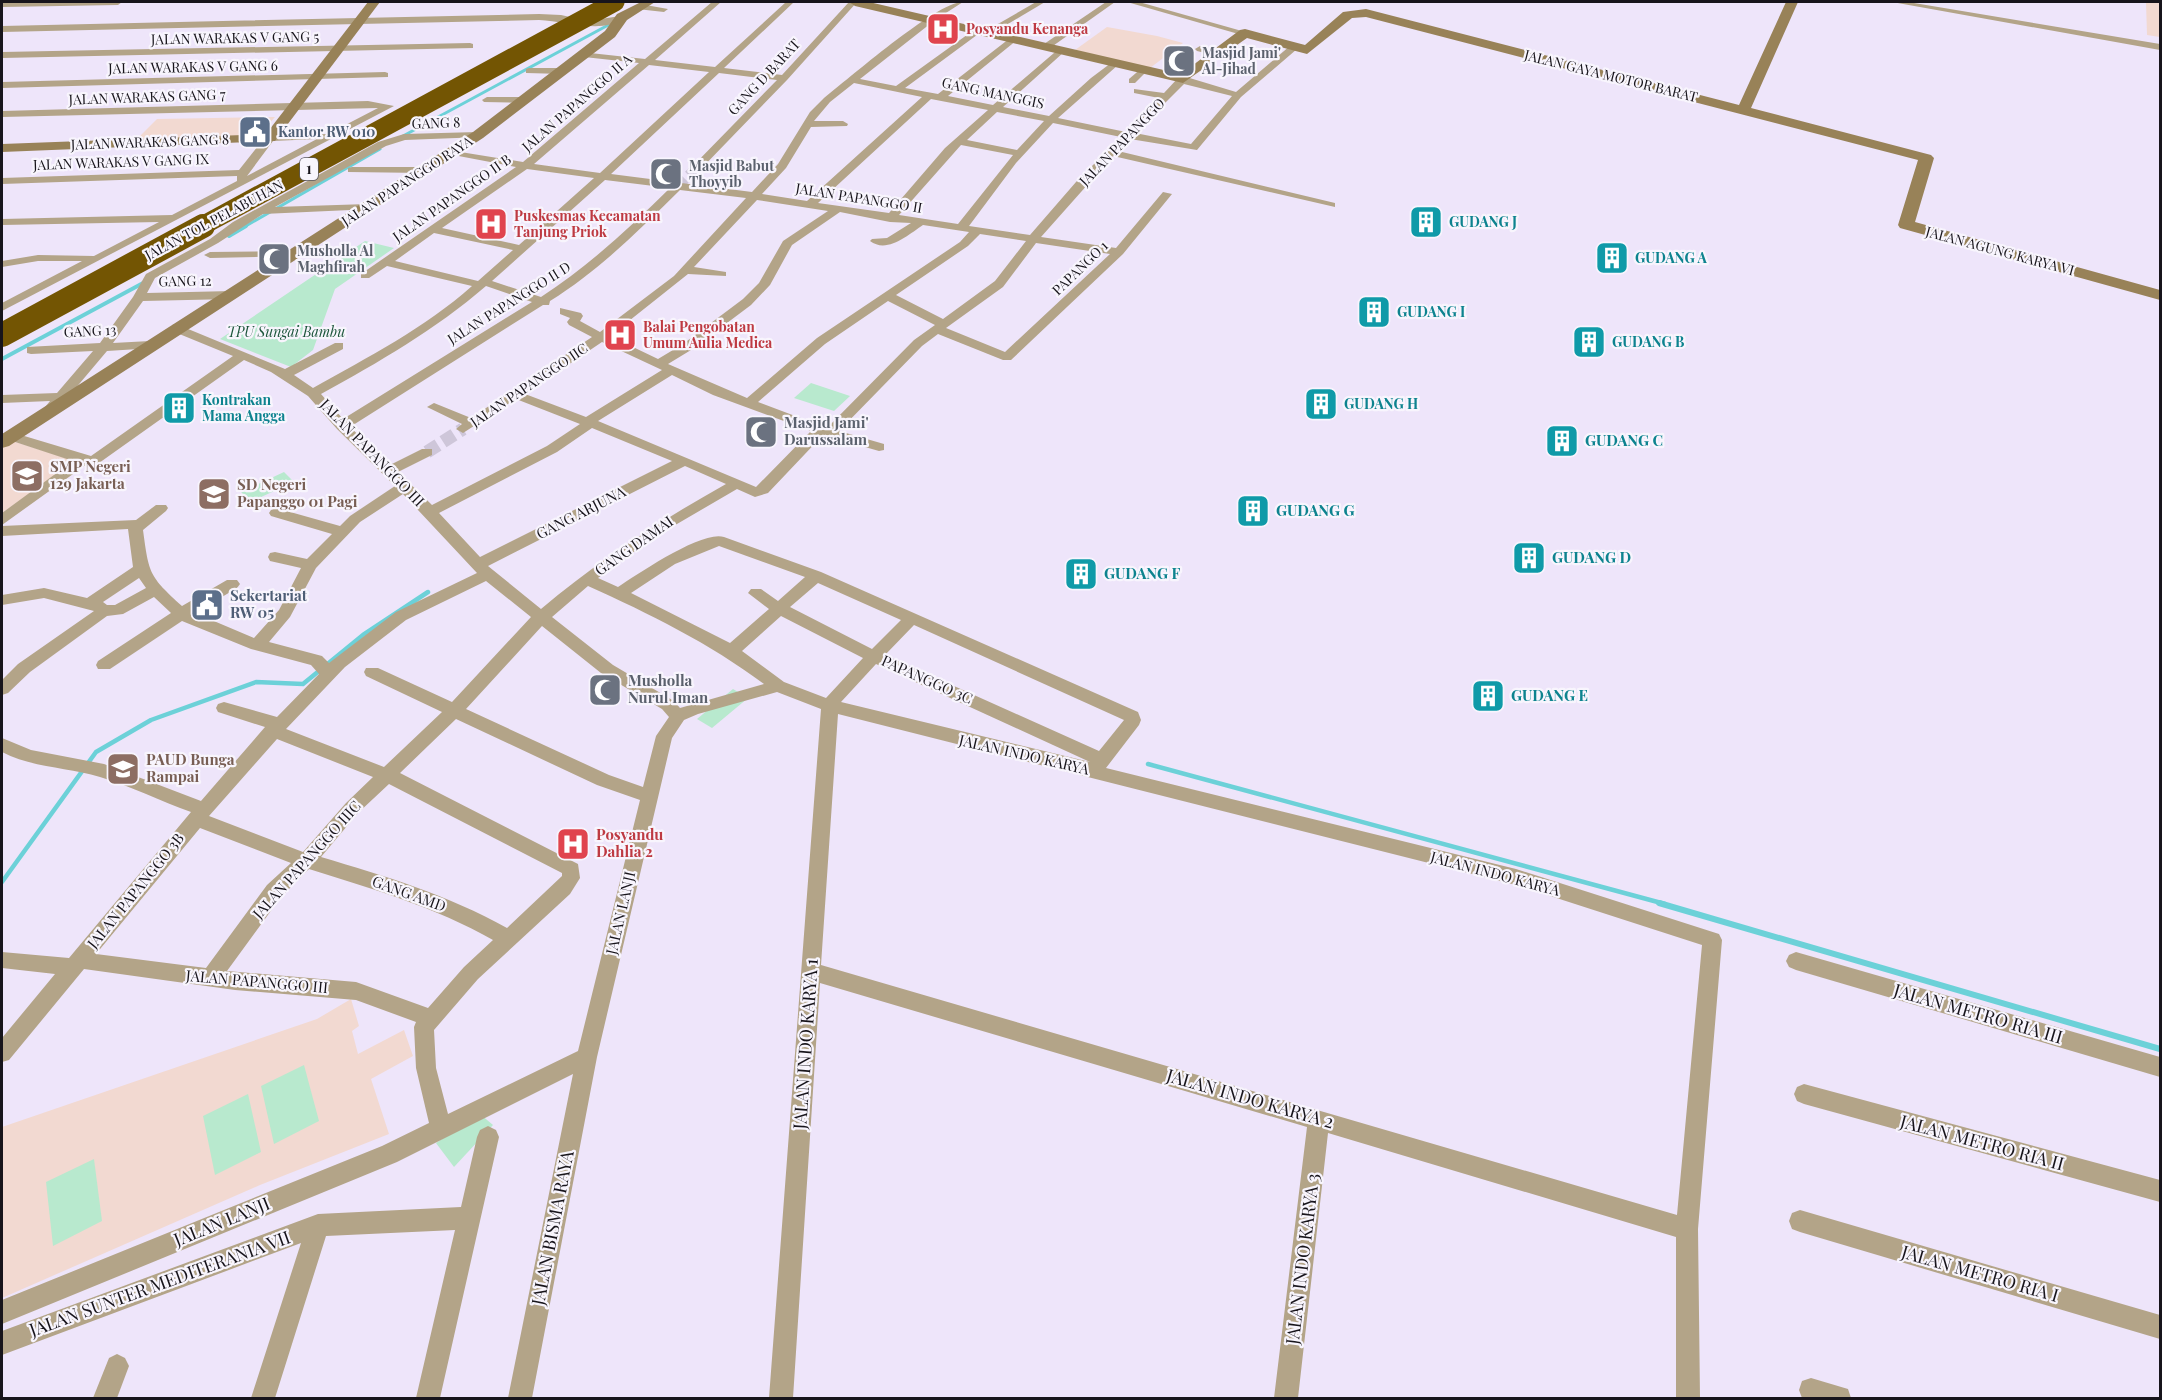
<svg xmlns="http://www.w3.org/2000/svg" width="2162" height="1400" font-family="'Playfair Display',serif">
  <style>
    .commercial { fill: #f2d9d1 }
    .green { fill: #b8e9ce }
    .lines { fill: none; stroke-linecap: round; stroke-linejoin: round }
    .stream-far3 { stroke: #6cd1d8; stroke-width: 3 }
    .stream-far2 { stroke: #6cd1d8; stroke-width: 4 }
    .stream-far1 { stroke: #6cd1d8; stroke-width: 4.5 }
    .stream { stroke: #6cd1d8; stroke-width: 6 }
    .street-tunnel-far1 { stroke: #cec6d9; stroke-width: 10; stroke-dasharray: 10 5; stroke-linecap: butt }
    .street-tunnel { stroke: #cec6d9; stroke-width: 13; stroke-dasharray: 13 6; stroke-linecap: butt }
    .street { fill: #b3a488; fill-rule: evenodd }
    .secondary { fill: #988258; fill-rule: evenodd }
    .highway-bridge-far1 { stroke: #735503; stroke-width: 19 }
    .highway-bridge { stroke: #735503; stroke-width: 24 }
    .labels { text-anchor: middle; stroke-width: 4.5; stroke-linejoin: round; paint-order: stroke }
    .far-health-label { font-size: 14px; font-weight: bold; fill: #be3a42; stroke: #f8f5fd; text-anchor: start }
    .far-street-label { font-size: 14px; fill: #17141b; stroke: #f8f5fd }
    .far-worship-label { font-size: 14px; font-weight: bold; fill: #5b616d; stroke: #f8f5fd; text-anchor: start }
    .far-service-label { font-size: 14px; font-weight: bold; fill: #4e5e75; stroke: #f8f5fd; text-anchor: start }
    .shield { fill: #f8f5fd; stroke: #5a585f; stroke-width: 1.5 }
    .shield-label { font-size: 14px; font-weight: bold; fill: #17141b }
    .far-culture-label { font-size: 14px; font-weight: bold; fill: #0d838f; stroke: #f8f5fd; text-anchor: start }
    .far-park-label { font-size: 14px; font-style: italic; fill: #1d563c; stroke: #f8f5fd }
    .worship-label { font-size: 15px; font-weight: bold; fill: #5b616d; stroke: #f8f5fd; text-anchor: start }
    .culture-label { font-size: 15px; font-weight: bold; fill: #0d838f; stroke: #f8f5fd; text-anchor: start }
    .street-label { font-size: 15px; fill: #17141b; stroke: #f8f5fd }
    .education-label { font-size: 15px; font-weight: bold; fill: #785e54; stroke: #f8f5fd; text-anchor: start }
    .service-label { font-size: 15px; font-weight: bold; fill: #4e5e75; stroke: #f8f5fd; text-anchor: start }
    .health-label { font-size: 15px; font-weight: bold; fill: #be3a42; stroke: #f8f5fd; text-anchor: start }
    .near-street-label { font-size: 18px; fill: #17141b; stroke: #f8f5fd }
  </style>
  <rect width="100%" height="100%" fill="#eee5fa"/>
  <!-- commercial -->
  <g class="commercial">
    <polygon points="2146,2 2160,3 2160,37 2147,35"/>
    <polygon points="1107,27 1157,36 1183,43 1150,68 1075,50"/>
    <polygon points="275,117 268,125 250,126 240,137 137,139 157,119"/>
    <polygon points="9,440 76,461 2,513 2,445"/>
    <polygon points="351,999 359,1026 352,1031 358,1054 404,1030 413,1056 371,1079 389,1134 260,1185 2,1298 2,1127 317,1019"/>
  </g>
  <!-- green -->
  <g class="green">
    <polygon points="365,241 394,248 335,289 313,350 291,367 220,339"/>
    <polygon points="811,383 850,396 834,411 794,398"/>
    <polygon points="284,472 294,482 250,502 241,492"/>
    <polygon points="733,689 748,698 712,728 697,719"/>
    <polygon points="304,1065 319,1121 274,1144 261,1086"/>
    <polygon points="248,1094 261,1152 215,1175 203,1116"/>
    <polygon points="480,1114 493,1125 454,1167 436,1143"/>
    <polygon points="94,1159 102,1221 53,1246 46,1182"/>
  </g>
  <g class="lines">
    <!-- stream-far3 -->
    <g class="stream-far3">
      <polyline points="403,136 612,23"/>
      <polyline points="244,227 380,149"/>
    </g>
    <!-- stream-far2 -->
    <g class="stream-far2">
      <polyline points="229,236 246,226"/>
      <polyline points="2,359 145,282"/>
    </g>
    <!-- stream-far1 -->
    <g class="stream-far1">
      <polyline points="1148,764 1665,904"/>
      <polyline points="2,882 96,752 151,720 256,682 303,684 363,635 428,592"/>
    </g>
    <!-- stream -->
    <polyline class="stream" points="1659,903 2160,1049"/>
    <!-- street-tunnel-far1 -->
    <polyline class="street-tunnel-far1" points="678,186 694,170"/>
    <!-- street-tunnel -->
    <polyline class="street-tunnel" points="427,452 463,429"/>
    <!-- street -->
    <g class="street">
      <polygon points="2,2 122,2 118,5 2,7"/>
      <path d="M712,2H721L655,60L715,67L786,2H794L724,68L782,75L849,2H857L787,80L698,172L689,170L777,80L719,73L611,174L752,192L778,164L810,112L824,98C847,80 939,0 963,2L935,20L860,79L896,86L978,27L982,30L981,32L905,88L938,94L1014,35L1019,38L1017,40L948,96L993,105L1061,47L1066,50L1064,52L1003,107L1049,116L1091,78L1115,60L1120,63L1118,65L1058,118L1126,132L1159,98L1134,93V89L1164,93L1178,78L1183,76L1236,92L1291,45H1297V49L1241,97L1197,150L1130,139L1118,151L1335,203V207L1113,156L1041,237L1116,248L1163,192L1172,194L1123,254L1011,360H1003L938,334L922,346L839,431L884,444V450L879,451L823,435L768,493L755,497L737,489L653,538L598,578L618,587C638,574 702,530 724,537L821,572L1138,712L1141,720L1139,725L1106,768L1516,869L1719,934L1722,940L1698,1229L1700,1398H1676V1237L1328,1133L1298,1398H1274L1307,1127L820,983L793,1398H769L821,709L777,692L698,714L684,720L672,738L597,1057L532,1398H508L573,1074L397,1162L2,1324V1300L382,1146L429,1123L416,1068L414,1027L416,1022L356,1000L235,990L84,969L9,1060L2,1062V1038L55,974L2,968V952L69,958L191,812C160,801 131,786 100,777C67,767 33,768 2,752V738L31,750L104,764L201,801L265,727L218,712L216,708L218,704L224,702L277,717L319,674L311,665L251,649L182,621L110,669H98L96,665L98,661L171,613L154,597L123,614L107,616L30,672L8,693L2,695V680L18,664L94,611L44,598L2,605V595L44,588L87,598L133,567L128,529L2,536V526L136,520L156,505H166L168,508L166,511L143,530C149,574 149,576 182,606L227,580H237L240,584L237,588L195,613L254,638L279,610L301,568L270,561L268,557L270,553L275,552L307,559L332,534L271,516L269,513L271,510L276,508L340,526L350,516L395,486L337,429L308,396L271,372L244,360L99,463L87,464L2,525V513L73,461L6,439L4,436L11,432L91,456L233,356L172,331V325L176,324L285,369L335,343H343V349L294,375L313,388C368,357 425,328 472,286L387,266L369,278H361V274L516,167L448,154V150L523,162L639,63L584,57L579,54L581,52L645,59ZM649,65L709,72L600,173L534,164ZM854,83L922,97L807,201L762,194L786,168L811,127L847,126L848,124L843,121H814L830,102ZM1184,84L1232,96L1191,144L1135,133ZM931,99L988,110L945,148L889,213L818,203ZM997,112L1044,121L1017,150L967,140ZM1053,123L1121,137L1076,182L1030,235L969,226L1016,163ZM961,145L1013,155L958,224L899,215ZM527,169L594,178L519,245L442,228ZM605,180L670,188C629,228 589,266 541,297L492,281ZM680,190L746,198L674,276L600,332L580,321L583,316L581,313L560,308V314L570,318L567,322L569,325L592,337L471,418L434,403L427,407L462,424L456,429L463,433L516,399L580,424L547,446L432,505L398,472L432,455V449H422L390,465L350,427L543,305H549L550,301C600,270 639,230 680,190ZM757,200L828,211L783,241L759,283L743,299L683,344L658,359L610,336L688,274L726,276V272L694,267ZM840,212L890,222L911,223L887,238L872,239L870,241C887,254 908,235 923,225L969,232L960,242L817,338L747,398L668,364L691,350L751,305L770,285L792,245ZM434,233L513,250L478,281L395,261ZM980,234L1026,241L995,281L943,319L896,295L968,246ZM1036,243L1110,254L1005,352L946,328L1003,287ZM486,286L532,302L343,419L321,394C379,362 435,330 486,286ZM888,301L935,325L914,340L827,428L758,402L825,344ZM602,342L662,370L586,417L525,394ZM672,375L713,395L811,431L756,487L598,421ZM592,428L672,461L480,557L439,513L557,452ZM685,466L726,484C660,521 599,560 541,609L488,566ZM403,494L477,573L396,612L329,663L322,656L269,642L290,617L316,568L360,522ZM719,546L805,577L778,601L761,589H751L748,593L769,609L730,643L631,593L675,564ZM139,578L146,588L115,605H107L103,602ZM486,581L531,617L452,702L378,668H366L364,672L366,676L442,712L384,767L286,729L345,667L406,620ZM818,583L901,620L872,649L790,607ZM588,586C650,614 709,643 764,684L680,708L674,701L613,665L552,617ZM781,616L863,658L826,698L784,682L742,651ZM914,625L1124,720L1099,751L885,655ZM542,626L601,673L662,709L669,717L656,736L643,787L609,775L466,709ZM876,664L1090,762L841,702ZM838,714L1516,885L1702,945L1677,1215L821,965ZM456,719L597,785L640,800L578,1051L448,1114L436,1068L434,1030L478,979L570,894L580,878L578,864L400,773ZM277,739L373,777L346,803L303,852L209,816ZM389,784L562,873V876L507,928C448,895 385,876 321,857L358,813ZM200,828L291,863L267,885L206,968L96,954ZM309,869C373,889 435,907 493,940L464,967L428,1008L356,982L227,971L281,897Z"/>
      <polygon points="1036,2 1045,2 991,34 984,32"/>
      <polygon points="1106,2 1115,2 1050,48 1044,48 1044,44"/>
      <polygon points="1127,2 1139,2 1249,33 1242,35"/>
      <polygon points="1892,2 1908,2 2160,44 2160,50"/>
      <polygon points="640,4 668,9 664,12 637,9 636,7"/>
      <path d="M539,14L561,15L588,21L620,16L624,19C601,34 565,21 539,20L2,32V26Z"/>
      <polygon points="470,43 473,44 473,48 2,58 2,52"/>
      <polygon points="1200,46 1221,51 1223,53 1218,56 1197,51 1195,49"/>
      <polygon points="1143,67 1148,70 1135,83 1129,83 1129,79"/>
      <polygon points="529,68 563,68 568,71 563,74 526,73 526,69"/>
      <polygon points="385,72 388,73 388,77 2,88 2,82"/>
      <polygon points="487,97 526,97 531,100 526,103 484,102 482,100"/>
      <path d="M368,101L394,106L2,311V303L82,261H38L2,267V261L38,255L94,256L159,222L2,225V219L172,215L237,181V176L2,184V178L239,170L266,136L328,134L378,108L2,117V111ZM317,139L247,176L273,141Z"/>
      <polygon points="478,132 482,133 482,137 405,140 386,146 275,207 368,204 373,207 372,209 263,214 218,243 155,278 147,293 232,291 238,295 232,299 143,301 113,343 150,341 156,345 154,348 107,351 53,415 48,416 41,412 50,401 2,403 2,395 57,393 93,351 31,354 27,353 27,347 100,343 133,297 146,274 210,239 233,222 378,142 404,134"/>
      <polygon points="352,167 425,167 430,170 425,173 348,172 348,168"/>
      <polygon points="296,251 302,254 300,256 210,258 204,255 210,252"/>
      <polygon points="1796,952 2160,1057 2160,1077 1796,970 1789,967 1786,961 1789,955"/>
      <polygon points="1804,1084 2160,1180 2160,1202 1804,1104 1797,1101 1794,1094 1797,1087"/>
      <polygon points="488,1126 496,1130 499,1137 440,1398 416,1398 455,1230 326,1236 275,1398 251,1398 301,1243 2,1355 2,1331 318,1214 461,1207 477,1137 480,1130"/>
      <polygon points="1800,1210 2160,1315 2160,1339 1800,1232 1792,1229 1789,1221 1792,1213"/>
      <polygon points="117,1354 125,1358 129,1366 117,1398 93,1398 109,1358"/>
      <polygon points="1811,1378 1848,1389 1851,1398 1802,1398 1799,1390 1802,1381"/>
    </g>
    <!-- secondary -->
    <g class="secondary">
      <polygon points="368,2 380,2 275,141 2,152 2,144 266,134"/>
      <polygon points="641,2 655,2 627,20 615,37 483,138 9,446 2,448 2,434 473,132 605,31 617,14"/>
      <polygon points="849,2 869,2 1181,74 1240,30 1245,29 1305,45 1343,12 1366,9 1739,105 1786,2 1798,2 1751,108 1931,155 1934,158 1915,222 2160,290 2160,300 1900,228 1898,225 1918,160 1366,17 1352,18 1307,54 1247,38 1183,83 855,6"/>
    </g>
    <!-- highway-bridge-far1 -->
    <polyline class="highway-bridge-far1" points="200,227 615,2"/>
    <!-- highway-bridge -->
    <polyline class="highway-bridge" points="2,335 203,226"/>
  </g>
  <!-- icons -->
  <defs>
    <g id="hospital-square" transform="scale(1.725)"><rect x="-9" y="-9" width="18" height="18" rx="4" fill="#e0444e" stroke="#f8f5fd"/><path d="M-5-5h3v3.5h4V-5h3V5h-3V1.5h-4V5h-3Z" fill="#fff"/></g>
    <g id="mosque-square" transform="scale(1.725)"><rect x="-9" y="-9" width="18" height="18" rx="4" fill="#6b7280" stroke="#f8f5fd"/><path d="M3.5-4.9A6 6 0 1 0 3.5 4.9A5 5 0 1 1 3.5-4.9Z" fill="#fff"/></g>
    <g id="civic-square" transform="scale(1.725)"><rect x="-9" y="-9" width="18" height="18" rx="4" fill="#5c6f8a" stroke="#f8f5fd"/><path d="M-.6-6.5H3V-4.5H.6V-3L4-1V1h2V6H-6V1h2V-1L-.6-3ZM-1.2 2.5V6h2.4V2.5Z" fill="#fff"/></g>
    <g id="building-square" transform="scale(1.725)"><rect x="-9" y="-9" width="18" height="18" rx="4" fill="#0f9aa8" stroke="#f8f5fd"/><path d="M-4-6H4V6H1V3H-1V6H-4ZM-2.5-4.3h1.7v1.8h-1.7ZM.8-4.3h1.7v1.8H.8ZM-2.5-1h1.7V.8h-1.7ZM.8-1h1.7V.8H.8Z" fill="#fff"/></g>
    <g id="school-square" transform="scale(1.725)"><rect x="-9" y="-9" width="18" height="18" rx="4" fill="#8d6e63" stroke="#f8f5fd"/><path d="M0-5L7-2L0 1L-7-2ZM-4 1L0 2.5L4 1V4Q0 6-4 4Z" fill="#fff"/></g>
  </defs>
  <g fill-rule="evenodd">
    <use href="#hospital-square" x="943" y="29"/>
    <use href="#mosque-square" x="1179" y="61"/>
    <use href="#civic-square" x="255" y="132"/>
    <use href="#mosque-square" x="666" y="174"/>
    <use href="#building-square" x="1426" y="222"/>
    <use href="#hospital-square" x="491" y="224"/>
    <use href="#building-square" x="1612" y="258"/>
    <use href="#mosque-square" x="274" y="259"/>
    <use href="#building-square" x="1374" y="312"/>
    <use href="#hospital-square" x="620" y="335"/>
    <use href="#building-square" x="1589" y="342"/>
    <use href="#building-square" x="1321" y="404"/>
    <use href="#building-square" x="179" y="408"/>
    <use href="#mosque-square" x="761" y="432"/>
    <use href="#building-square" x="1562" y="441"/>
    <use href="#school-square" x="27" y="476"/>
    <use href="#school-square" x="214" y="494"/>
    <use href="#building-square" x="1253" y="511"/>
    <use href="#building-square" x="1529" y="558"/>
    <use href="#building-square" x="1081" y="574"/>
    <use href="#civic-square" x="207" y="605"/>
    <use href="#mosque-square" x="605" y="690"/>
    <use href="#building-square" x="1488" y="696"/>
    <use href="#school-square" x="123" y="769"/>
    <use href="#hospital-square" x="573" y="844"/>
  </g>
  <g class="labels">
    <!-- far-health labels -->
    <g class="far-health-label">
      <text x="966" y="34">Posyandu Kenanga</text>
      <text x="514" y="221">Puskesmas Kecamatan<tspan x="514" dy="16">Tanjung Priok</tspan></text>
      <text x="643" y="332">Balai Pengobatan<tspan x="643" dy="16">Umum Aulia Medica</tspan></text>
    </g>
    <!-- far-street labels -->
    <g class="far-street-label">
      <text transform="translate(235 38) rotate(-1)" y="5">JALAN WARAKAS V GANG 5</text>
      <text transform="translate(193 67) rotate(-1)" y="5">JALAN WARAKAS V GANG 6</text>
      <text transform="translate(1611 76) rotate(14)" y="5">JALAN GAYA MOTOR BARAT</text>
      <text transform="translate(764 77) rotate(-47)" y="5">GANG D BARAT</text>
      <text transform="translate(993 93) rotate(12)" y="5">GANG MANGGIS</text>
      <text transform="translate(147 97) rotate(-2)" y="5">JALAN WARAKAS GANG 7</text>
      <text transform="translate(577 103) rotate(-41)" y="5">JALAN PAPANGGO II A</text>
      <text transform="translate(436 123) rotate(-2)" y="5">GANG 8</text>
      <text transform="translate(150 142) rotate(-2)" y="5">JALAN WARAKAS GANG 8</text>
      <text transform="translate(1122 142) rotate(-46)" y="5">JALAN PAPANGGO</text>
      <text transform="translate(121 162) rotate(-2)" y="5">JALAN WARAKAS V GANG IX</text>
      <text transform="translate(407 181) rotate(-33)" y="5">JALAN PAPANGGO RAYA</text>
      <text transform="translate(452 198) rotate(-35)" y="5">JALAN PAPANGGO II B</text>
      <text transform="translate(859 198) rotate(9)" y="5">JALAN PAPANGGO II</text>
      <text transform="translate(214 220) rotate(-28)" y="5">JALAN TOL PELABUHAN</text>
      <text transform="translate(2000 251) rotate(15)" y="5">JALAN AGUNG KARYA VI</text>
      <text transform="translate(1080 268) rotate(-44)" y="5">PAPANGO 1</text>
      <text transform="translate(185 281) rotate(-1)" y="5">GANG 12</text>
      <text transform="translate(509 303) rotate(-32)" y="5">JALAN PAPANGGO II D</text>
      <text transform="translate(90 331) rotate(-3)" y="5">GANG 13</text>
      <text transform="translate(529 385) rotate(-34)" y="5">JALAN PAPANGGO IIC</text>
    </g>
    <!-- far-worship labels -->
    <g class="far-worship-label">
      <text x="1202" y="58">Masjid Jami'<tspan x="1202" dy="16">Al-Jihad</tspan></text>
      <text x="689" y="171">Masjid Babut<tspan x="689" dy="16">Thoyyib</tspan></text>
      <text x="297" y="256">Musholla Al<tspan x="297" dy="16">Maghfirah</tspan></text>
    </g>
    <!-- far-service labels -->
    <g class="far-service-label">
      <text x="278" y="137">Kantor RW 010</text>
    </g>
    <!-- shield labels -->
    <rect class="shield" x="300" y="158" width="18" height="22" rx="4.5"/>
    <g class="shield-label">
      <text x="309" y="174">1</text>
    </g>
    <!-- far-culture labels -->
    <g class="far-culture-label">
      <text x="1449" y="227">GUDANG J</text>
      <text x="1635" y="263">GUDANG A</text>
      <text x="1397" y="317">GUDANG I</text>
      <text x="1612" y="347">GUDANG B</text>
      <text x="202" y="405">Kontrakan<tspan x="202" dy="16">Mama Angga</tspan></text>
      <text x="1344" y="409">GUDANG H</text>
    </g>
    <!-- far-park labels -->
    <g class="far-park-label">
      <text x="286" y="337">TPU Sungai Bambu</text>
    </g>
    <!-- worship labels -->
    <g class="worship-label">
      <text x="784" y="428">Masjid Jami'<tspan x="784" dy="17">Darussalam</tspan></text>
      <text x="628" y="686">Musholla<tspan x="628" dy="17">Nurul Iman</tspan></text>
    </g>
    <!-- culture labels -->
    <g class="culture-label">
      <text x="1585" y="446">GUDANG C</text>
      <text x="1276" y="516">GUDANG G</text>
      <text x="1552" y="563">GUDANG D</text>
      <text x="1104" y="579">GUDANG F</text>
      <text x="1511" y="701">GUDANG E</text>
    </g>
    <!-- street labels -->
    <g class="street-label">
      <text transform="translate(372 453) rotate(46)" y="5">JALAN PAPANGGO III</text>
      <text transform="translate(581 513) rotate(-27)" y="5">GANG ARJUNA</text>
      <text transform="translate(634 546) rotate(-35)" y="5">GANG DAMAI</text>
      <text transform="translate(927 680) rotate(24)" y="5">PAPANGGO 3C</text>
      <text transform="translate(1024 755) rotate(13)" y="5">JALAN INDO KARYA</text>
      <text transform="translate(307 860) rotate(-48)" y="5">JALAN PAPANGGO IIIC</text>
      <text transform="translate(1495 874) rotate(15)" y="5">JALAN INDO KARYA</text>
      <text transform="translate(136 891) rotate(-51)" y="5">JALAN PAPANGGO 3B</text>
      <text transform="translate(409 894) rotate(20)" y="5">GANG AMD</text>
      <text transform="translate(621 913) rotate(-77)" y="5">JALAN LANJI</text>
      <text transform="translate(257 982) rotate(5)" y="5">JALAN PAPANGGO III</text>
    </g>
    <!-- education labels -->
    <g class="education-label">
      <text x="50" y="472">SMP Negeri<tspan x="50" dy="17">129 Jakarta</tspan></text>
      <text x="237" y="490">SD Negeri<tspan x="237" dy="17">Papanggo 01 Pagi</tspan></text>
      <text x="146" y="765">PAUD Bunga<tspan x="146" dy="17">Rampai</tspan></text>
    </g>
    <!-- service labels -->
    <g class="service-label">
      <text x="230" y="601">Sekertariat<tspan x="230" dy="17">RW 05</tspan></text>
    </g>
    <!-- health labels -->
    <g class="health-label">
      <text x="596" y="840">Posyandu<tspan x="596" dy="17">Dahlia 2</tspan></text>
    </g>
    <!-- near-street labels -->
    <g class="near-street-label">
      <text transform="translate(1978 1014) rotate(16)" y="6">JALAN METRO RIA III</text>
      <text transform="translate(806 1044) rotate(-86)" y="6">JALAN INDO KARYA 1</text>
      <text transform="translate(1250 1099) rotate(16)" y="6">JALAN INDO KARYA 2</text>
      <text transform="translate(1982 1143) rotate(15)" y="6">JALAN METRO RIA II</text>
      <text transform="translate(222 1222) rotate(-22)" y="6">JALAN LANJI</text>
      <text transform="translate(553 1228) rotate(-79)" y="6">JALAN BISMA RAYA</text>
      <text transform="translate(1303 1259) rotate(-83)" y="6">JALAN INDO KARYA 3</text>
      <text transform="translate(1980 1274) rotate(16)" y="6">JALAN METRO RIA I</text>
      <text transform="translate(160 1284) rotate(-20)" y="6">JALAN SUNTER MEDITERANIA VII</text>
    </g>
  </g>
  <!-- border -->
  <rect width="2162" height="1400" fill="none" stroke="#17141b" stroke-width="6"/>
</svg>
